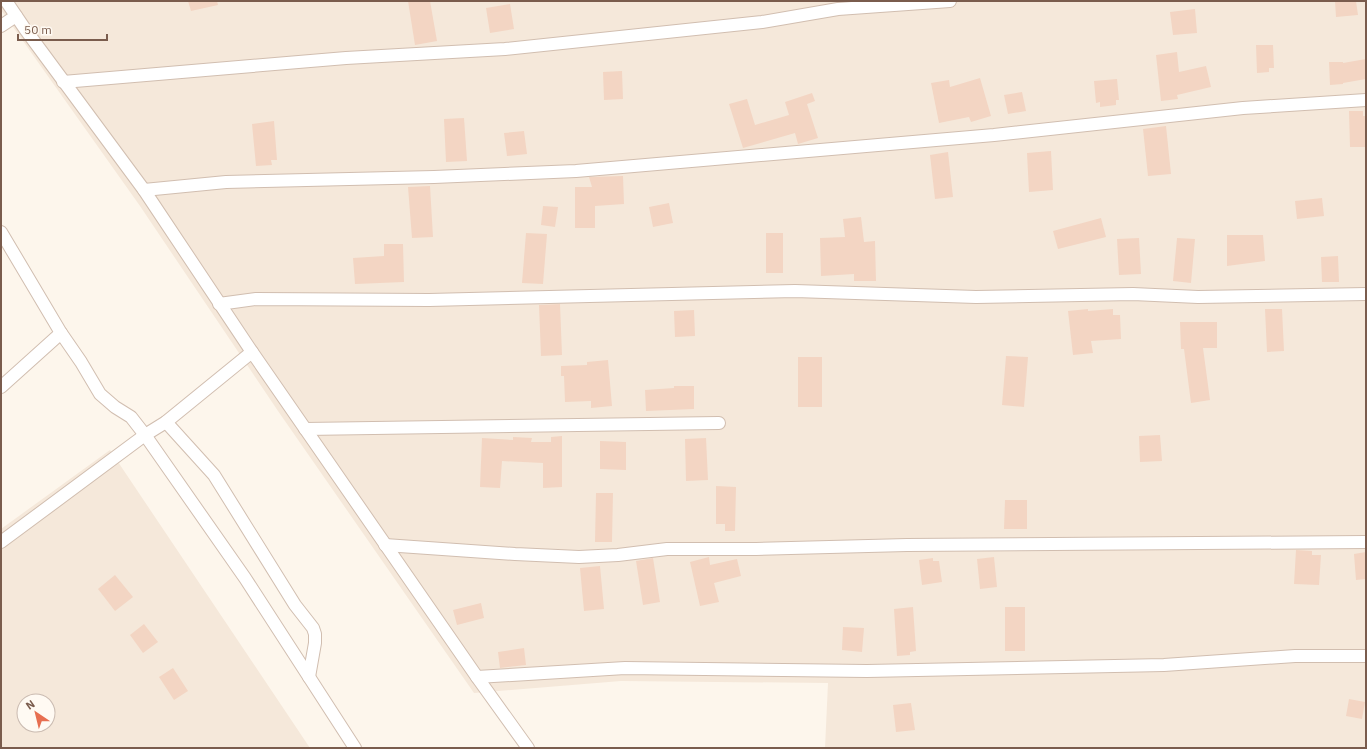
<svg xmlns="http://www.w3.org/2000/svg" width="1367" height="749" font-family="'IBM Plex Sans',sans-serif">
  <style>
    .residential { fill: #f5e8da; fill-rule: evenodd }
    .building { fill: #f3d5c3 }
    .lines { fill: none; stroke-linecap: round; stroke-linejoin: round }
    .minor-casing { stroke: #d1beb0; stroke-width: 14 }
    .minor { stroke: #fff; stroke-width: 12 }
  </style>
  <rect width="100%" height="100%" fill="#fdf6ec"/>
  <!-- residential -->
  <g class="residential">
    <polygon points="1,1 1366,1 1366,748 825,748 828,683 621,681 474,693 278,411 140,206 1,10"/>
    <path d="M110,450L310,748H1V529ZM24,701H48V725H24Z"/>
  </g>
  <!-- building -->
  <g class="building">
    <polygon points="188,1 217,1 218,5 191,11"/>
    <polygon points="408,1 430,1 437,41 415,45"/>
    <polygon points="1335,1 1356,1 1358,15 1336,17"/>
    <polygon points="510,4 514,29 490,33 486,8"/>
    <polygon points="1195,9 1197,33 1173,35 1170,12"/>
    <polygon points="1256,45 1273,45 1274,68 1269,68 1269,72 1257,73"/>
    <polygon points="1177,52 1179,72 1206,66 1211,87 1177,95 1178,99 1161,101 1156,55"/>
    <polygon points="1366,59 1366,79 1343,83 1343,84 1330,85 1329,62 1343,62 1343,63"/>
    <polygon points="622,71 623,99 604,100 603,72"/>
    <polygon points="980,78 991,116 971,122 969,117 939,123 931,83 949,80 950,87"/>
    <polygon points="1117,79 1119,100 1116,100 1116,105 1100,107 1100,102 1096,103 1094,81"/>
    <polygon points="1022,92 1026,111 1008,114 1004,95"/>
    <polygon points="812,93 815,101 807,104 818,138 798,144 795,133 743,148 729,104 747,99 755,125 789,115 785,102"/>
    <polygon points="1349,111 1363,111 1363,116 1366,116 1366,147 1350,147"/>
    <polygon points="464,118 467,161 446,162 444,119"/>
    <polygon points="274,121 277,160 271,160 272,165 256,166 252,124"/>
    <polygon points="1166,126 1171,174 1148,176 1143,129"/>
    <polygon points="524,131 527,154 507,156 504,133"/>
    <polygon points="1051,151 1053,190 1029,192 1027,153"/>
    <polygon points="948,152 953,197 935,199 930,155"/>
    <polygon points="623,176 624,204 595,206 595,228 575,228 575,187 592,187 589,177"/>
    <polygon points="430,186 433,237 412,238 408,187"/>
    <polygon points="1322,198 1324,216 1297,219 1295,201"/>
    <polygon points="669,203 673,223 653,227 649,207"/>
    <polygon points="543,206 558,207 555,227 541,225"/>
    <polygon points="861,217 864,242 875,241 876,281 854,281 854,274 821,276 820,238 845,237 843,219"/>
    <polygon points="1101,218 1106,237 1058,249 1053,231"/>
    <polygon points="526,233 547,234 543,284 522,283"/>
    <rect x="766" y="233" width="17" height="40"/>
    <polygon points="1227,235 1263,235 1265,261 1227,266"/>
    <polygon points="1139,238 1141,274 1119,275 1117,239"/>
    <polygon points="1177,238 1195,239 1191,283 1173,281"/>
    <polygon points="384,244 403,244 404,282 355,284 353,258 384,256"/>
    <polygon points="1338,256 1339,282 1322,282 1321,257"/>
    <polygon points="560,304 562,355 541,356 539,305"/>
    <polygon points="1088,309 1088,311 1113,309 1113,315 1120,315 1121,339 1091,341 1093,353 1073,355 1068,311"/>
    <polygon points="1265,309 1282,309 1284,351 1267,352"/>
    <polygon points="694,310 695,336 675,337 674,311"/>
    <polygon points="1180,322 1217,322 1217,348 1203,348 1210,400 1191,403 1184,349 1181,349"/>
    <polygon points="1006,356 1028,357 1024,407 1002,405"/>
    <rect x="798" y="357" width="24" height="50"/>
    <polygon points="608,360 612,406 591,408 591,401 565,402 564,376 561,376 561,366 587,365 587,362"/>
    <polygon points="674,386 694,386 694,409 646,411 645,390 674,388"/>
    <polygon points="1160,435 1162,461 1140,462 1139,436"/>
    <polygon points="562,436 562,487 543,488 543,463 502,461 500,488 480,487 482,438 513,440 513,437 532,438 531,442 551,442 551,437"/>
    <polygon points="706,438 708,480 686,481 685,439"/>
    <polygon points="600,441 626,442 626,470 600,469"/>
    <polygon points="716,486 736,487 735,531 725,531 725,524 716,524"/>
    <polygon points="596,493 613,493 612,542 595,542"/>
    <polygon points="1005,500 1027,500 1027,529 1004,529"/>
    <polygon points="1296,550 1312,551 1312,555 1321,555 1319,585 1294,584"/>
    <polygon points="1366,552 1366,579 1356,580 1354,554"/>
    <polygon points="709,557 710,565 737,559 741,576 714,583 719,602 700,606 690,562"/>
    <polygon points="994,557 997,587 980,589 977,559"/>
    <polygon points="653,558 660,602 643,605 636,561"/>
    <polygon points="933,558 933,561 939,561 942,582 922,585 919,560"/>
    <polygon points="600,566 604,609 584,611 580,568"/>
    <polygon points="115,575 133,597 115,611 98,589"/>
    <polygon points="481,603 484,618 457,625 453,610"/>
    <polygon points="913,607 916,651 910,652 910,655 897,656 894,609"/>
    <rect x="1005" y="607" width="20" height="44"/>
    <polygon points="144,624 158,642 143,653 130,635"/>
    <polygon points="843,627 864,628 862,652 842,650"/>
    <polygon points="524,648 526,665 500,668 498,652"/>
    <polygon points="173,668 188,691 174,700 159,677"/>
    <polygon points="1349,699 1365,702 1362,719 1346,716"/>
    <polygon points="911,703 915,730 896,732 893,705"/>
  </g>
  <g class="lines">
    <!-- minor casing -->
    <g class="minor-casing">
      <g id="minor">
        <polyline points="1,26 16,16"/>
        <polyline points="63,82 346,58 505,49 762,22 838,9 950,1"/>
        <polyline points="144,190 226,182 434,177 576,171 994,135 1243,108 1366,100"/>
        <polyline points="1,232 61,333 81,362 100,394 115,407 131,417 145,435 245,578 355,748"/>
        <polyline points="219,304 256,299 429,300 795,291 976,297 1133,294 1198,297 1366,294"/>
        <polyline points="252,352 477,677 528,748"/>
        <polyline points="1,387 61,333"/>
        <polyline points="166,422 214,475 295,605 313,628 315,634 315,643 309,677"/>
        <polyline points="305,429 719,423"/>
        <polyline points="1,542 145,435 166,422 252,352 144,190 25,29 6,1"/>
        <polyline points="385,545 515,554 579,557 618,555 667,549 756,549 907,545 1366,542"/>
        <polyline points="477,677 625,668 867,671 1164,665 1295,656 1366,656"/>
      </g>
    </g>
    <!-- minor -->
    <use href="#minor" class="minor"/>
  </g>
  <!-- border -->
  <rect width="1367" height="749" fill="none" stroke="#7a5c4d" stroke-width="4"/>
  <!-- north arrow -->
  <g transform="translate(36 713) rotate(325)"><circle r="19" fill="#fffaf3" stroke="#cabbb1"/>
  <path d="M0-3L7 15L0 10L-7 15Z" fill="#e76f51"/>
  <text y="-6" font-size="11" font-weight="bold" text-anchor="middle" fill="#7a5c4d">N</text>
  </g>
  <!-- scale -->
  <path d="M18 34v6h89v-6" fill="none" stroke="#7a5c4d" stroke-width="2"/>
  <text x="24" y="34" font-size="12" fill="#7a5c4d" stroke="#fffaf3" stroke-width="3" paint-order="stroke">50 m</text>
</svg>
